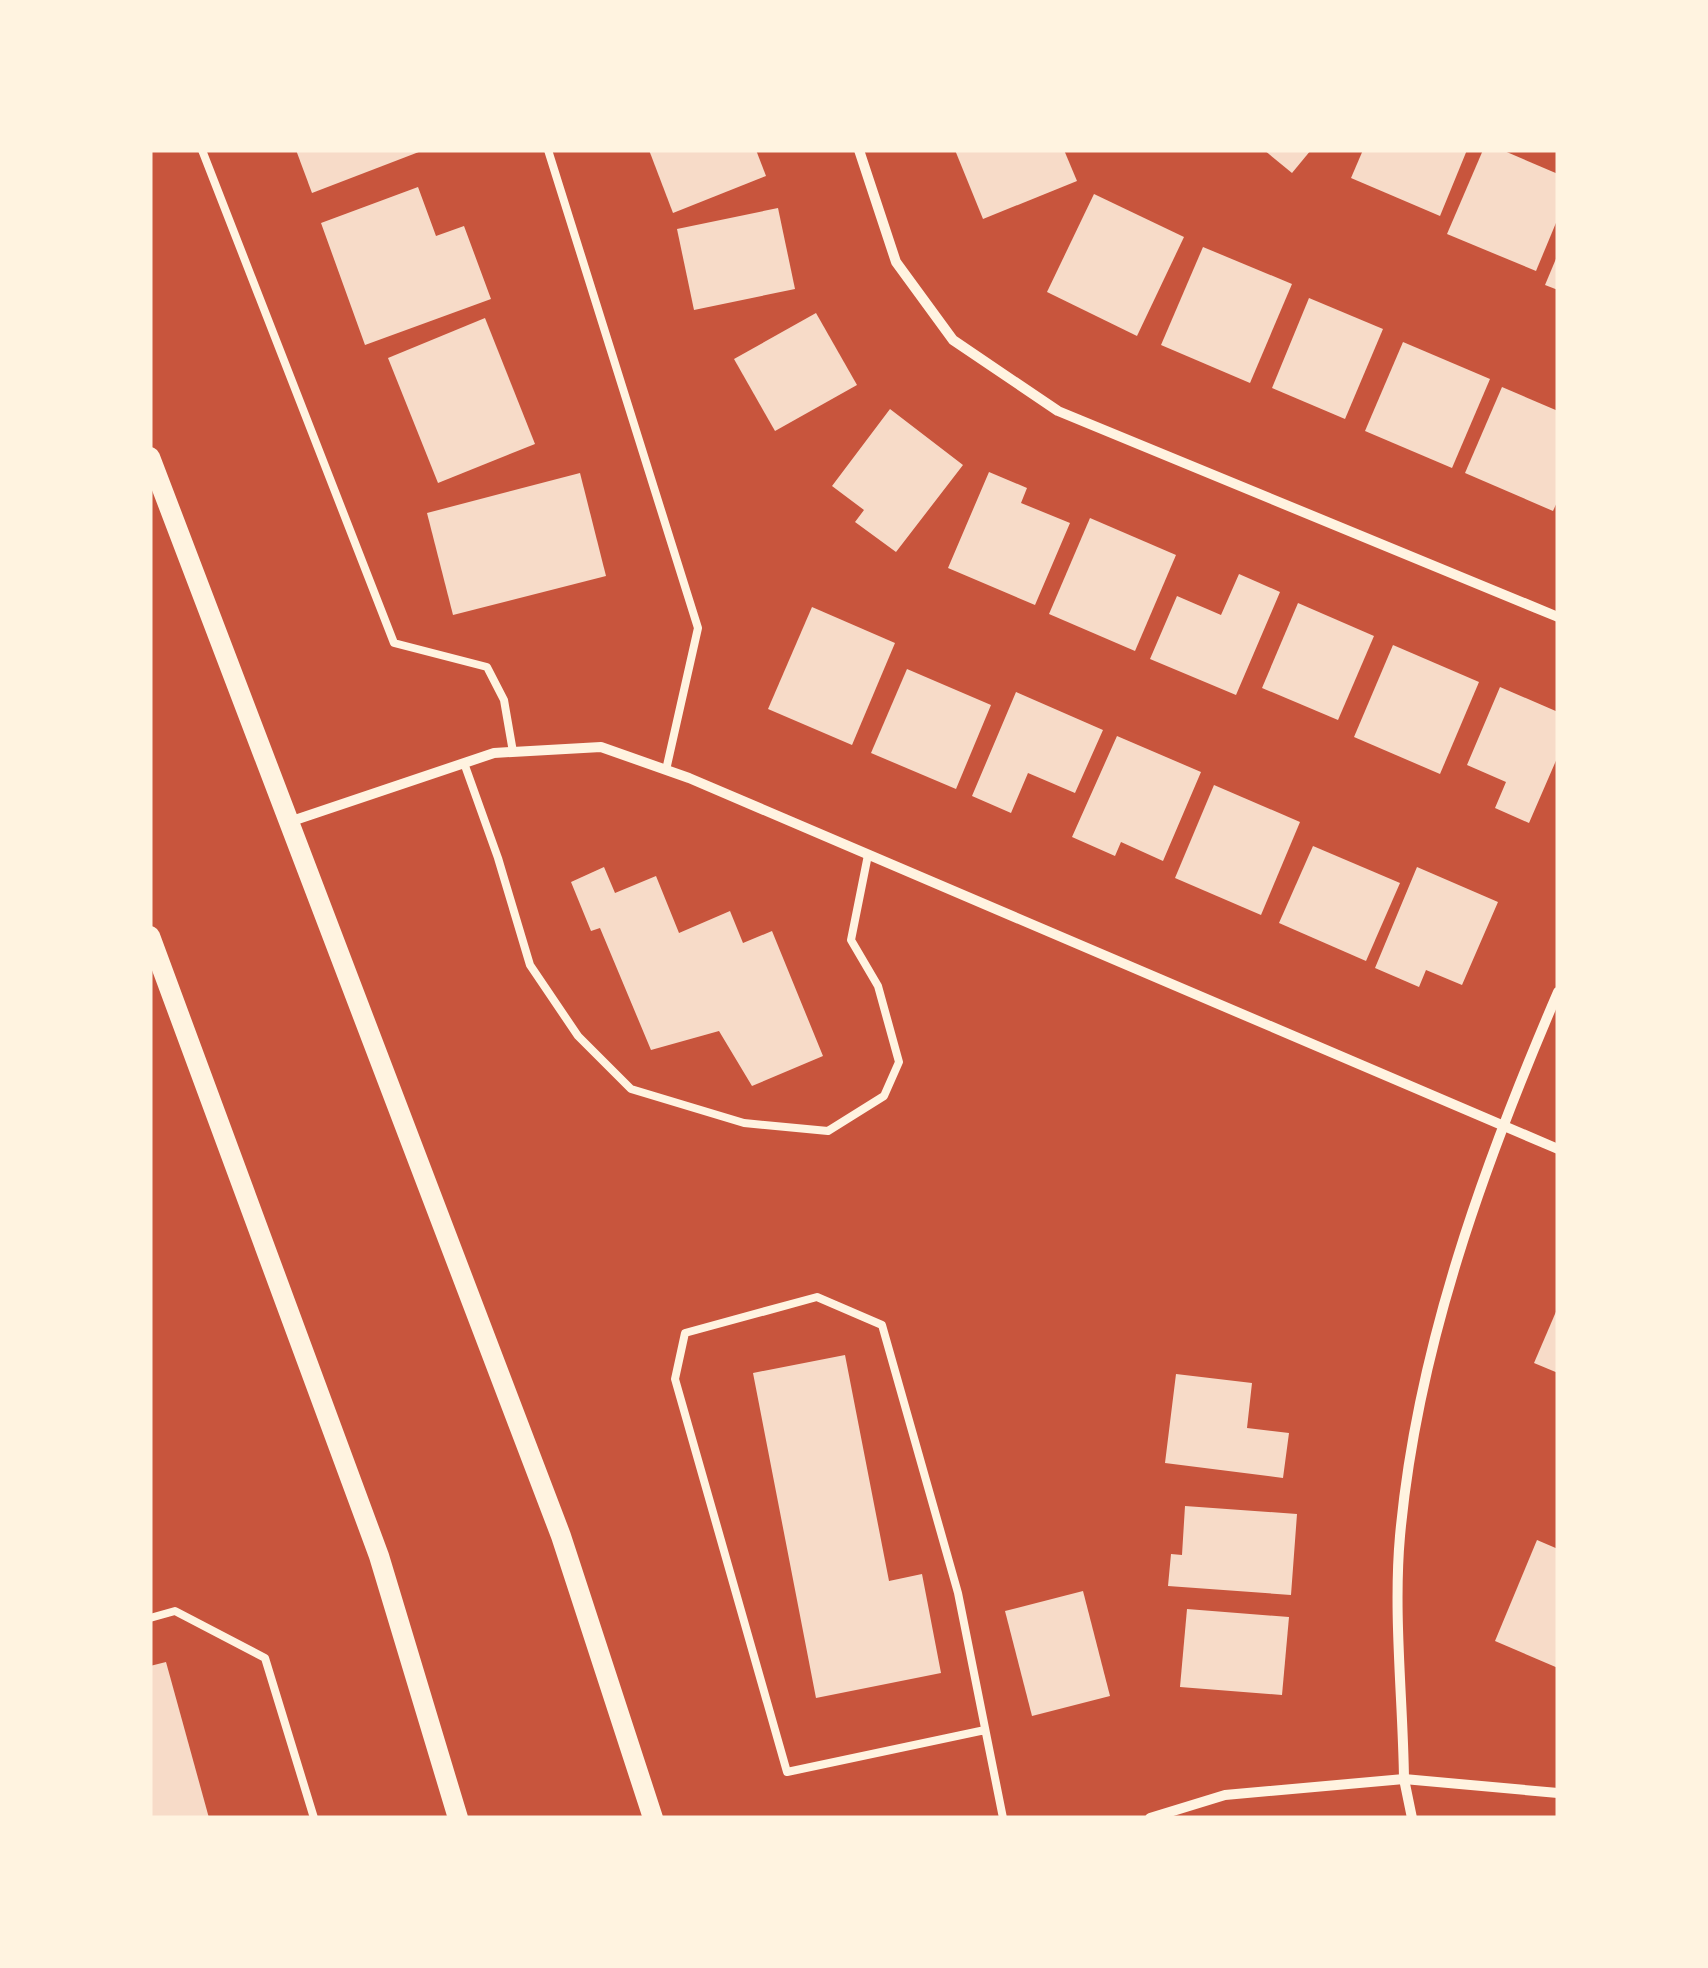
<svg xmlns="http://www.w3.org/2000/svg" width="1708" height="1968" font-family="'Varela Round',sans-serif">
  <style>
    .building { fill: #f7dbc8 }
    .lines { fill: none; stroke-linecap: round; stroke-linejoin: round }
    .service { stroke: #fff3e0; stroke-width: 8 }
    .minor { stroke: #fff3e0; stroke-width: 10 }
    .secondary { stroke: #fff3e0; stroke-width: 20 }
  </style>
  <rect width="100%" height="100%" fill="#c8553d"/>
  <!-- building -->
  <g class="building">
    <polygon points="296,150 424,150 312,193"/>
    <polygon points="649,150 756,150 766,176 673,213"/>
    <polygon points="955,150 1064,150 1077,181 983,219"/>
    <polygon points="1264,150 1311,150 1292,173"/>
    <polygon points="1363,150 1467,150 1440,216 1351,178"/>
    <polygon points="1483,150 1502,150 1558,174 1558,218 1536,271 1447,234"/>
    <polygon points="418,187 436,236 464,226 491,299 365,345 321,223"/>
    <polygon points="1094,194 1184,237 1137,336 1047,292"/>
    <polygon points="778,208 795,289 694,310 677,229"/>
    <polygon points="1203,247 1292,284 1250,383 1161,345"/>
    <polygon points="1558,254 1558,290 1545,285"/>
    <polygon points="1309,298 1383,329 1345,419 1272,388"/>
    <polygon points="816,313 857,385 775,431 734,359"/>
    <polygon points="485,318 535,444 438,483 388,358"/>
    <polygon points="1403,342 1490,379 1452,468 1365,431"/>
    <polygon points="1502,387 1558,411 1558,500 1553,511 1465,473"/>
    <polygon points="890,409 963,465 896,552 855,522 864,510 832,486"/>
    <polygon points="989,472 1027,488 1021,503 1070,523 1035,605 948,568"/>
    <polygon points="580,473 606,576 453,615 427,513"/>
    <polygon points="1090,518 1176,555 1135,651 1049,614"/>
    <polygon points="1239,574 1280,592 1236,695 1150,659 1177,596 1221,615"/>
    <polygon points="1298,603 1374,636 1338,720 1262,688"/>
    <polygon points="812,607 895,643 852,745 768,709"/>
    <polygon points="1393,645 1479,682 1440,774 1354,737"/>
    <polygon points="907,669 991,705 956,789 871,753"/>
    <polygon points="1500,687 1558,712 1558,756 1529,823 1495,808 1506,782 1467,765"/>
    <polygon points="1016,692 1103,730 1075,793 1028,773 1011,813 972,796"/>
    <polygon points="1117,736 1201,772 1163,861 1121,842 1115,856 1072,837"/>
    <polygon points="1214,785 1300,822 1261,915 1175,878"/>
    <polygon points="1313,846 1400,883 1366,961 1279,923"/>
    <polygon points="604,867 615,893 656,876 679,933 730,911 743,943 772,931 823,1056 752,1086 719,1031 651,1050 600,928 591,931 571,882"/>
    <polygon points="1417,867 1498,902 1462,985 1426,970 1419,987 1375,968"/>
    <polygon points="1558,1307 1558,1373 1534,1363"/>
    <polygon points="845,1355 889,1581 922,1574 941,1673 816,1698 753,1373"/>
    <polygon points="1176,1374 1252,1383 1247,1428 1289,1433 1283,1478 1165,1463"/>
    <polygon points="1185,1506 1297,1514 1291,1595 1168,1586 1171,1554 1182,1555"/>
    <polygon points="1537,1540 1558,1549 1558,1668 1495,1641"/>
    <polygon points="1083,1591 1110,1696 1032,1716 1005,1611"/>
    <polygon points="1187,1609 1289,1617 1282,1695 1180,1687"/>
    <polygon points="166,1662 209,1818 150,1818 150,1666"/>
  </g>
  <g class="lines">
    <!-- service -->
    <g class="service">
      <polyline points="202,150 394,643 487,667 504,700 513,752"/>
      <polyline points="548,150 698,628 666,770"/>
      <polyline points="464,763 498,858 530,965 578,1036 631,1089 744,1123 828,1131 884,1096 899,1062 878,986 851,940 868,855"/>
      <polyline points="150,1618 175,1611 265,1658 314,1818"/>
      <polyline points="985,1730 787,1772 675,1379 685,1333 817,1297 882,1325 958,1593 1003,1818"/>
    </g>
    <!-- minor -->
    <g class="minor">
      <polyline points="859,150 896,262 953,340 1058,411 1558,617"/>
      <polyline points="289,822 494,753 601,747 689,778 1558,1149"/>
      <polyline points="1150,1818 1225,1795 1404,1779 1558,1793"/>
      <path d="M1412,1818L1404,1779C1403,1701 1393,1614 1400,1536C1417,1348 1484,1164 1558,992"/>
    </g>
    <!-- secondary -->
    <g class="secondary">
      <polyline points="150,457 561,1536 653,1818"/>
      <polyline points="150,936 379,1556 458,1818"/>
    </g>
  </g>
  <!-- border -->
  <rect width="1708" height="1968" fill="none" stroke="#fff3e0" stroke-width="305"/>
</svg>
